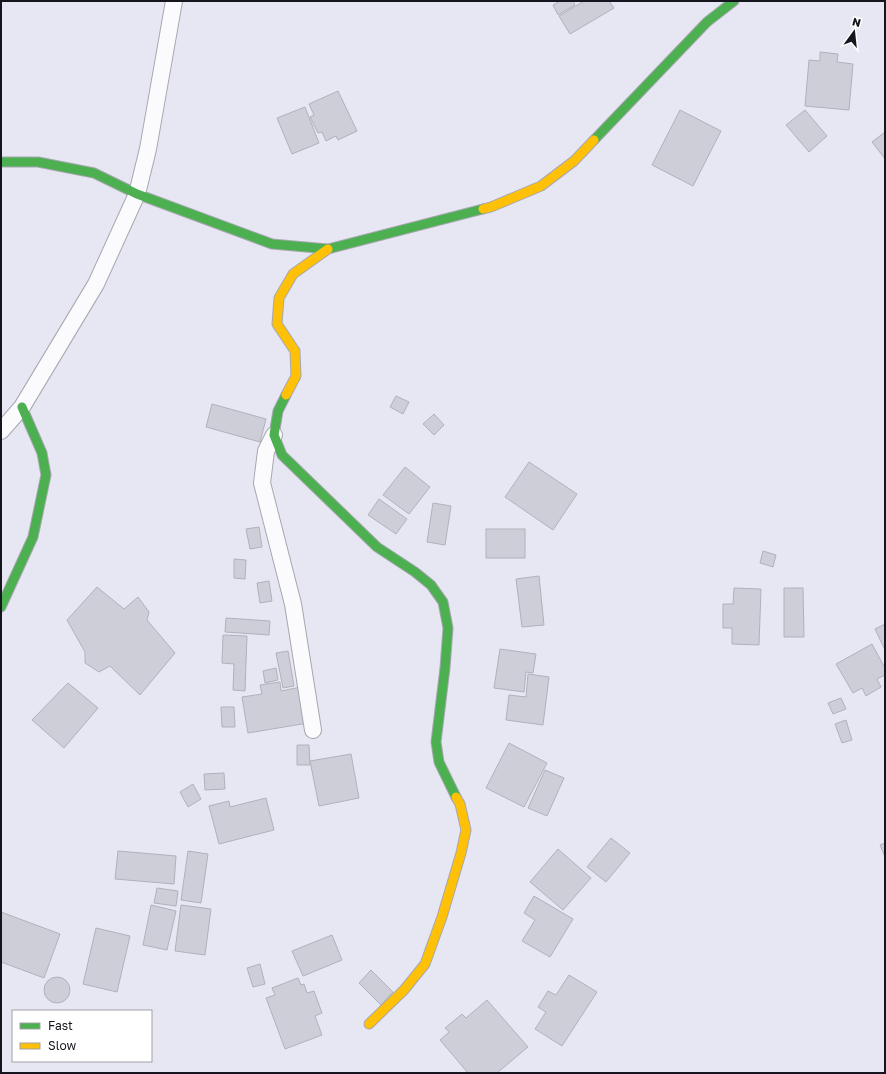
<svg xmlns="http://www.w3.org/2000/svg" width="886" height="1074" font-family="'Golos Text',sans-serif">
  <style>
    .building { fill: #ceced8; stroke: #b1b1ba }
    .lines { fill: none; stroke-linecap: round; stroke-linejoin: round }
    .street-casing { stroke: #a7a7b0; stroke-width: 18 }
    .fast-casing { stroke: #a7a7b0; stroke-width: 11 }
    .slow-casing { stroke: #a7a7b0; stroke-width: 11 }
    .street { stroke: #fbfbfd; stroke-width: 16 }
    .fast { stroke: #4caf50; stroke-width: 9 }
    .slow { stroke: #ffc107; stroke-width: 9 }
  </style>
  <rect width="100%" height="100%" fill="#e7e7f3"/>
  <!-- building -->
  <g class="building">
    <polygon points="560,1 573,1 575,5 558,15 553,5"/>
    <polygon points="584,1 609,1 614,8 570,34 559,16"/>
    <polygon points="820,52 838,54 837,62 853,64 849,110 805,106 809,60 820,61"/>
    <polygon points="338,91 357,131 338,140 336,136 326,141 322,132 318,133 310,117 314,115 309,104"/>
    <polygon points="305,107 319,143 292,154 277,118"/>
    <polygon points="680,110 721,131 693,186 652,165"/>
    <polygon points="805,110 827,136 809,152 786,125"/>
    <polygon points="885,132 885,159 872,142"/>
    <polygon points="396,396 409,402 403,414 390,407"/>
    <polygon points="212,404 266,419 260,442 206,427"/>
    <polygon points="434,414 444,425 434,435 423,424"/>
    <polygon points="529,462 577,494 553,530 505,497"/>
    <polygon points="405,467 430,487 409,514 383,495"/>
    <polygon points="379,499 407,519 396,534 368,515"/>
    <polygon points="433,503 451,506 445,545 427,542"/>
    <polygon points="259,527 262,547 250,549 246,529"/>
    <rect x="486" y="529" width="39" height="29"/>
    <polygon points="763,551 776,555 773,567 760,563"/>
    <polygon points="234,559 246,560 245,579 234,578"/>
    <polygon points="539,576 544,625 522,627 516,579"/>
    <polygon points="269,581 272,601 260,603 257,583"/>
    <polygon points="97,587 124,609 138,597 149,612 147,620 175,653 140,695 110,666 99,672 85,663 85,652 67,620"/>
    <polygon points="734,588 761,589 759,645 732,644 732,628 723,628 723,604 733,604"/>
    <polygon points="784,588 803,588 804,637 784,637"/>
    <polygon points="226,618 270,621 269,635 225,632"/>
    <polygon points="885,624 885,650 875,629"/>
    <polygon points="223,635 247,636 245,691 233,690 234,664 222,663"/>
    <polygon points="872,644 885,668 885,675 877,679 881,687 866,696 862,688 853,693 836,664"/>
    <polygon points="500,649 536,654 533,673 526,672 524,692 494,688"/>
    <polygon points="288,651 294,686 283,688 276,653"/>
    <polygon points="276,668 278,680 265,683 263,671"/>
    <polygon points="528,674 549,677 543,725 506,720 509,695 526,697"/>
    <polygon points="280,682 281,691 301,687 308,723 248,733 242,697 262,694 260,685"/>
    <polygon points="68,683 98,708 64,748 32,720"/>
    <polygon points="841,698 846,709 833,714 828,703"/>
    <polygon points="221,707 234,707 235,727 222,727"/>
    <polygon points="846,720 852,740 842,743 835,724"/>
    <polygon points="509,743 547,763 524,807 486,788"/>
    <polygon points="297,745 309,745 310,765 297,765"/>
    <polygon points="351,754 359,798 319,806 310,761"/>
    <polygon points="545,770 564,778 547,816 528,808"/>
    <polygon points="224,773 225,789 205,790 204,774"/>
    <polygon points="193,784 201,799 188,807 180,792"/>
    <polygon points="266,798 274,830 219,844 209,806 229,801 230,807"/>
    <polygon points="611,838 630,853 606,882 587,867"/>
    <polygon points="885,843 885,857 880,845"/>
    <polygon points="558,849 591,878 563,910 530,882"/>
    <polygon points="118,851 176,856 174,884 115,879"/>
    <polygon points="188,851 208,854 201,903 181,900"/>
    <polygon points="157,888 178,891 176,906 154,903"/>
    <polygon points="534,896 573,919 550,957 522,941 535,920 524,913"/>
    <polygon points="151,905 176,911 167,950 143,945"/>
    <polygon points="181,905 211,909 205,955 175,951"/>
    <polygon points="1,912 60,934 44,978 1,962"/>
    <polygon points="96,928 130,936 117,992 83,984"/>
    <polygon points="332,935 342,960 303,976 292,951"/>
    <polygon points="260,964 265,984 253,987 247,968"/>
    <polygon points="371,970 393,992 381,1005 359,983"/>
    <polygon points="569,975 597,992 562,1046 535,1029 546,1012 538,1007 548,991 556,995"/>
    <circle cx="57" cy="990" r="13"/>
    <polygon points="298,978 301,985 304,984 307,993 314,991 322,1013 315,1016 322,1035 285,1049 266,998 275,995 272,988"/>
    <polygon points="487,1000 528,1047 497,1073 468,1073 440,1040 449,1032 445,1028 462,1014 466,1018"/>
  </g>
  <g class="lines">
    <!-- street casing -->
    <g class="street-casing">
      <g id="street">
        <polyline points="1,431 22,407 96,284 137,194 148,149 174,1"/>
        <polyline points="274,435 266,451 262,483 293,604 313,730"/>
      </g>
    </g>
    <!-- fast casing -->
    <g class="fast-casing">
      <g id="fast">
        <polyline points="594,140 707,22 734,1"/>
        <polyline points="1,162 38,162 94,173 137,194 272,244 328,249 483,209"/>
        <polyline points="286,395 278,411 274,435 282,455 377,547 415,572 431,585 443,602 448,628 445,668 436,742 439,762 456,797"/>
        <polyline points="1,607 33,537 46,475 42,453 22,407"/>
      </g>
    </g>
    <!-- slow casing -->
    <g class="slow-casing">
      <g id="slow">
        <polyline points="483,209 491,207 541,186 574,161 594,140"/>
        <polyline points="286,395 296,376 295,351 277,324 279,298 293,274 328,249"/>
        <polyline points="369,1024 404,990 425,964 442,917 461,853 466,830 460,804 456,797"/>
      </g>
    </g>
    <!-- street -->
    <use href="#street" class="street"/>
    <!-- fast -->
    <use href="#fast" class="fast"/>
    <!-- slow -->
    <use href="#slow" class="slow"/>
  </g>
  <!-- border -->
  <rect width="886" height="1074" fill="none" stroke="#15151d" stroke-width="4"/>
  <!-- legend -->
  <rect x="12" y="1010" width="140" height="52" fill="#ffffff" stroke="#a1a1a5"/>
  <rect x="20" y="1023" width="20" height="6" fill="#4caf50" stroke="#a1a1a5"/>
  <text x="48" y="1030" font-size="12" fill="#15151d">Fast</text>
  <rect x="20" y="1043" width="20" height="6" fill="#ffc107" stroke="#a1a1a5"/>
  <text x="48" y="1050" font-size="12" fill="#15151d">Slow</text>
  <!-- north arrow -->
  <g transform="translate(854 32) rotate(15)" stroke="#ffffff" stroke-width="3" paint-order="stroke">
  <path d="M0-3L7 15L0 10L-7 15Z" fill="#15151d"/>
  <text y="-6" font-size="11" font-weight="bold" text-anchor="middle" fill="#15151d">N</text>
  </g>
</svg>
